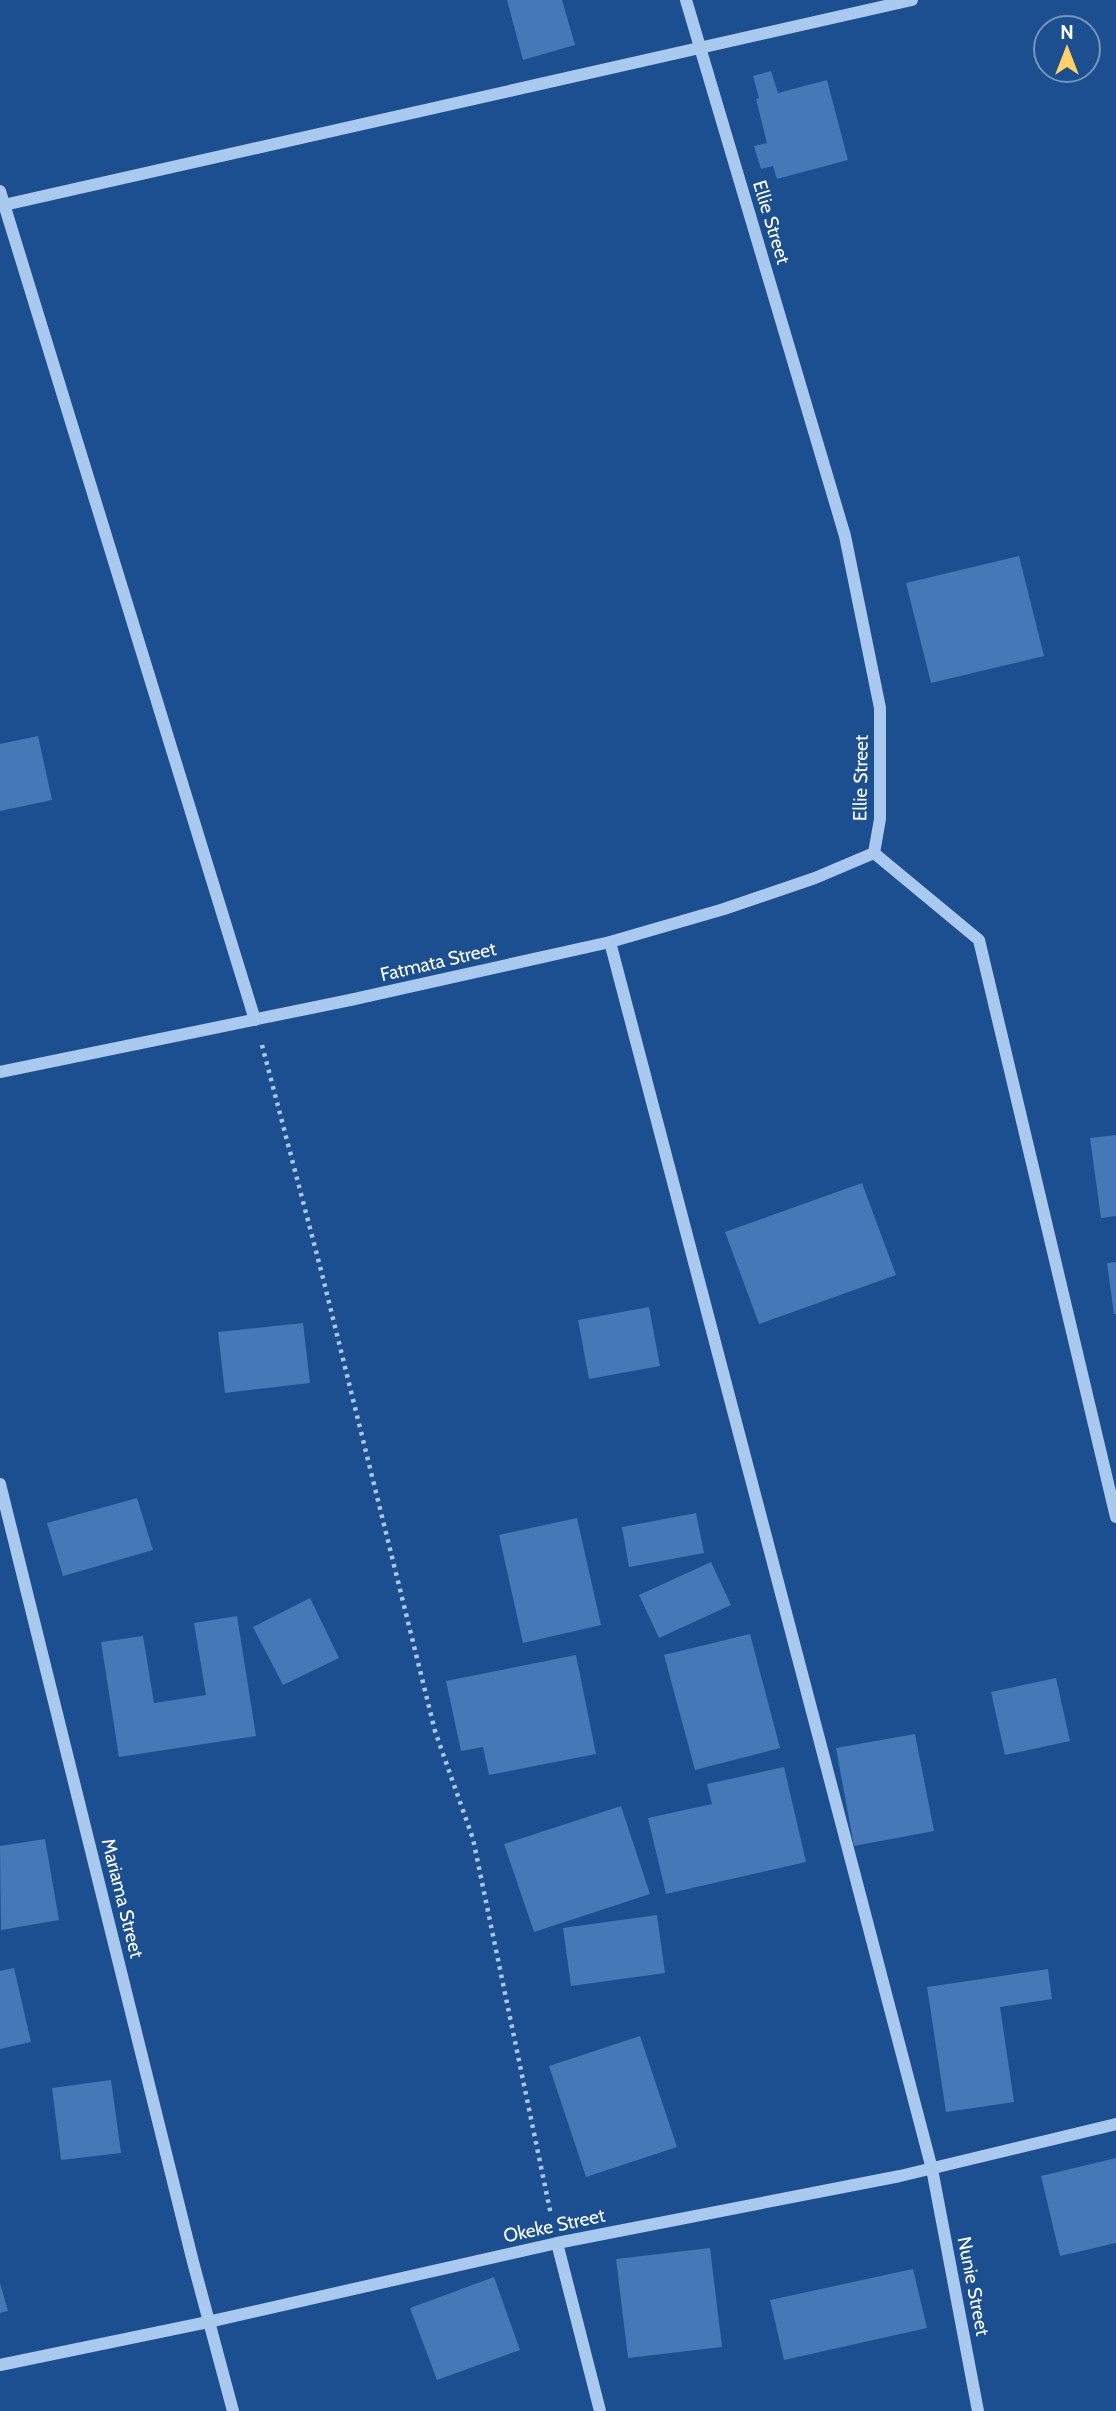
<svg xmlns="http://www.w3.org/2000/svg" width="1116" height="2411" font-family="Cabin,sans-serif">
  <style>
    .building { fill: #4478b7 }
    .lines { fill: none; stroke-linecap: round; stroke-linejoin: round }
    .path { stroke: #a9c9ee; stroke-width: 4.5; stroke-dasharray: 3.5 5; stroke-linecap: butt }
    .minor { stroke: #a9c9ee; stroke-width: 12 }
    .labels { text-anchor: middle; stroke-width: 5; stroke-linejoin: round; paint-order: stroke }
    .street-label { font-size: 19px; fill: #fff; stroke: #1b4f8f }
  </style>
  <rect width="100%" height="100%" fill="#1b4f8f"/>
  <!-- building -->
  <g class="building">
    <polygon points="507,0 562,0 575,45 523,60"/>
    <polygon points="771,71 778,93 827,80 848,160 777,179 773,166 761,169 754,146 767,143 756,99 759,98 753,76"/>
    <polygon points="1019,556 1044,656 931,683 906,583"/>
    <polygon points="38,736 52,800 0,811 0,744"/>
    <polygon points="1116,1135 1116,1216 1101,1218 1090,1138"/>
    <polygon points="862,1183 896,1275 759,1324 725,1232"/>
    <polygon points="1116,1262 1116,1314 1114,1314 1107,1263"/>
    <polygon points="649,1307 660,1366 589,1379 578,1320"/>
    <polygon points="303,1323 310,1383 225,1393 218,1332"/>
    <polygon points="137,1498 153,1550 63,1576 47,1523"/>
    <polygon points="696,1513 704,1553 629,1567 622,1527"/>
    <polygon points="577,1518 601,1625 523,1643 499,1535"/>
    <polygon points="711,1562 731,1605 659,1638 639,1595"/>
    <polygon points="310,1598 339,1658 283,1685 253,1627"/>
    <polygon points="237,1616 256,1736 119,1757 101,1642 143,1636 154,1703 206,1695 194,1623"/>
    <polygon points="750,1634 780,1748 695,1770 664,1655"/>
    <polygon points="576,1655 596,1754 489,1775 483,1747 461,1751 446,1681"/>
    <polygon points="1056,1678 1070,1741 1005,1755 991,1692"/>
    <polygon points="915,1734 934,1831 854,1846 836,1748"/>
    <polygon points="784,1767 806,1862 666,1894 648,1818 712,1804 707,1784"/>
    <polygon points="621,1806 650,1894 534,1932 504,1844"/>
    <polygon points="45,1839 59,1920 1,1930 0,1846"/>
    <polygon points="657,1915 665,1973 571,1986 563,1928"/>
    <polygon points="14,1968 31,2042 0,2049 0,1971"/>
    <polygon points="1048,1969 1052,1999 1000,2007 1014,2102 946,2112 927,1987"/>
    <polygon points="640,2036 677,2147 586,2177 549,2066"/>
    <polygon points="111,2080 121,2153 61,2160 52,2088"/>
    <polygon points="1116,2158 1116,2243 1060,2256 1041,2176"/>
    <polygon points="710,2248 722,2347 628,2358 616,2259"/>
    <polygon points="913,2269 927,2328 784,2360 770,2300"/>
    <polygon points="494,2277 520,2350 437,2380 410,2308"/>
    <polygon points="0,2283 8,2311 0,2313"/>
  </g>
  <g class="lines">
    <!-- path -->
    <polyline class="path" points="262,1045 322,1274 435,1731 473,1839 551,2215"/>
    <!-- minor -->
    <g class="minor">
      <polyline points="686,0 845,536 880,708 880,819 874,853 979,940 1116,1517"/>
      <polyline points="0,191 255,1020"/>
      <polyline points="0,206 912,0"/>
      <polyline points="610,942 932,2169 978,2411"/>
      <polyline points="0,1072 350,1000 610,942 724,909 815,878 874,853"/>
      <polyline points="0,1484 193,2262 233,2411"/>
      <polyline points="557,2243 600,2411"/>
      <polyline points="0,2365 208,2322 557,2243 900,2176 1116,2124"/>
    </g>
  </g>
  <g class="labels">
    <!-- street labels -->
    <g class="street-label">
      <text transform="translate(772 222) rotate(73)" y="7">Ellie Street</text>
      <text transform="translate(860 778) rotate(-89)" y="7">Ellie Street</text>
      <text transform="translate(438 961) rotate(-13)" y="7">Fatmata Street</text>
      <text transform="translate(123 1898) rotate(76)" y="7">Mariama Street</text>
      <text transform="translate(554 2225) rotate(-12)" y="7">Okeke Street</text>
      <text transform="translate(974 2286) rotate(79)" y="7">Nunie Street</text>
    </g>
  </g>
  <!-- north arrow -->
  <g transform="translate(1067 49)"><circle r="33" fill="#1b4f8f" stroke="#7695bc" stroke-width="2"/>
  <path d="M0-5L12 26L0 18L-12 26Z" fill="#ffd166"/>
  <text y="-10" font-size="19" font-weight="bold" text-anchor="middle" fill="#ffffff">N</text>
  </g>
</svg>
